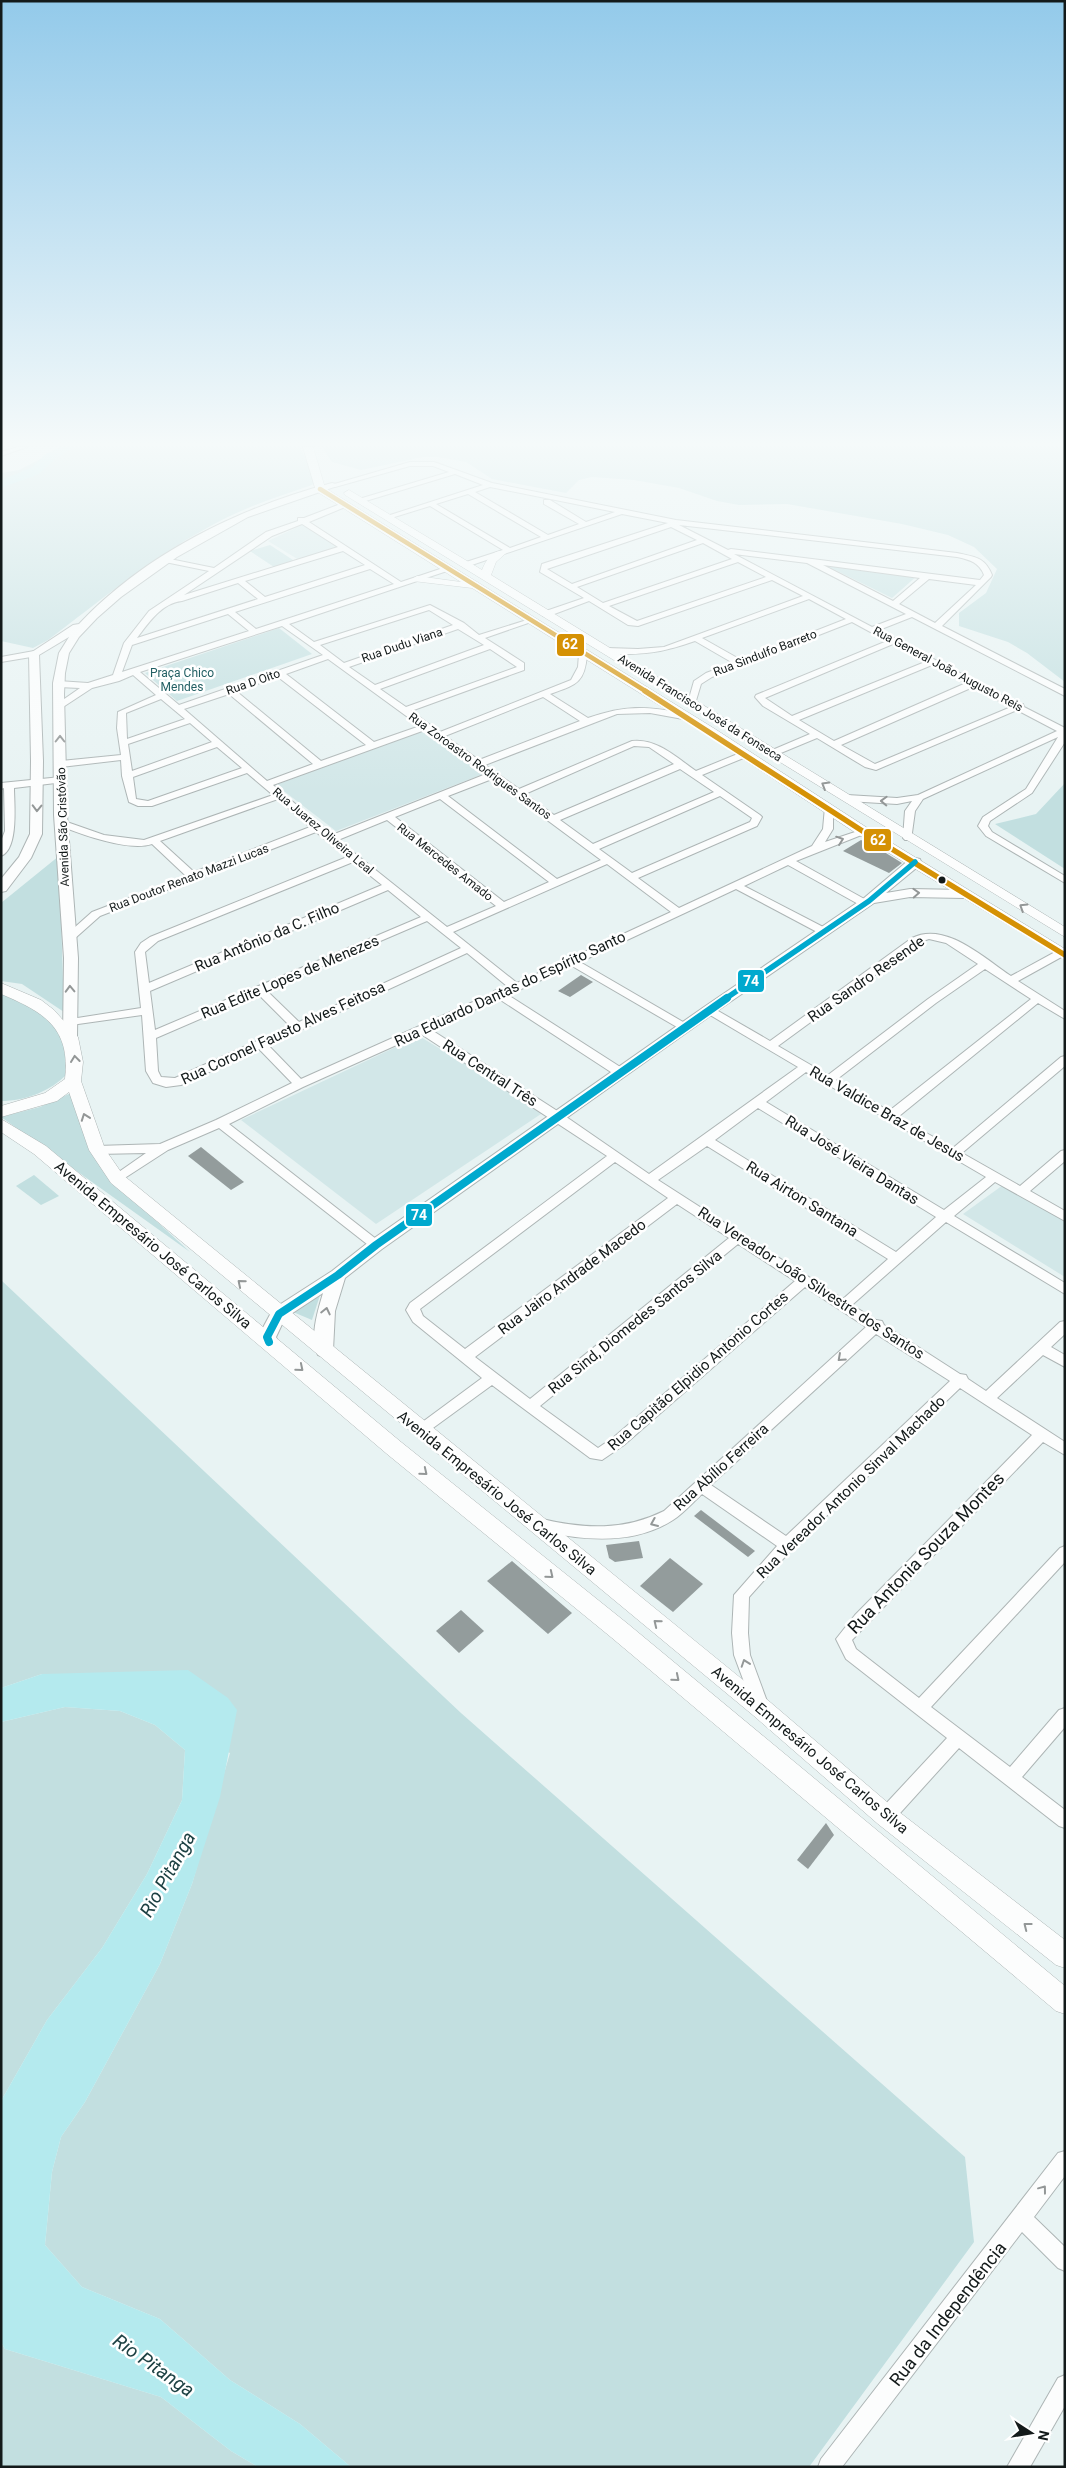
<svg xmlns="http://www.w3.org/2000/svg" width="1066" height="2468" font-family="Roboto,sans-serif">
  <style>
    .built { fill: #d2e7e8 }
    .green { fill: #c2dfe0 }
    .water { fill: #b4eaee }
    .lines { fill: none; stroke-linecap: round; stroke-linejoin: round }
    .river { fill: #b4eaee; fill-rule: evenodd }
    .building { fill: #939c9c }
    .minor-casing { stroke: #adb5b5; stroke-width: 2 }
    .tertiary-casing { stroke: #adb5b5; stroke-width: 2 }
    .secondary-casing { stroke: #adb5b5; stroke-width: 1 }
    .minor { fill: #fcfdfd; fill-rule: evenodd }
    .tertiary { fill: #fcfdfd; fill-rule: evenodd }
    .secondary { fill: #fcfdfd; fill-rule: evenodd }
    .bus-1-far1-casing { stroke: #fff; stroke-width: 7 }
    .bus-1-casing { stroke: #fff; stroke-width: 9 }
    .bus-2-far1-casing { stroke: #fff; stroke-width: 9 }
    .bus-2-casing { stroke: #fff; stroke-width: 11 }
    .bus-1-far1 { stroke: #d59104; stroke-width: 4.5 }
    .bus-1 { stroke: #d59104; stroke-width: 5.5 }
    .bus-2-far1 { stroke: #00a9ce; stroke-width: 5.5 }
    .bus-2 { stroke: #00a9ce; stroke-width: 8 }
    .oneway { stroke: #939797 }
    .bus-dot { fill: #131a1a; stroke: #fff; stroke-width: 2 }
    .labels { text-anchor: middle; stroke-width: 5; stroke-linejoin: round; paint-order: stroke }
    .far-street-label { font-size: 12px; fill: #131a1a; stroke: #fff }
    .far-park-label { font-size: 12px; fill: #236064; stroke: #fff }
    .street-label { font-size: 15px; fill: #131a1a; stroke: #fff }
    .near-street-label { font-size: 18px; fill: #131a1a; stroke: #fff }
    .near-water-label { font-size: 19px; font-style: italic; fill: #1d4143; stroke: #fff }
    .line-badge { stroke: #fff; stroke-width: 2 }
    .badge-label { font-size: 14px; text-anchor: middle; font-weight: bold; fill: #fff }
  </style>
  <rect width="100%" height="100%" fill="#e8f3f3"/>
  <!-- built -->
  <g class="built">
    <polygon points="302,525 341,547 299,560 268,541"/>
    <polygon points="420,730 483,774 336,831 276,785"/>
    <polygon points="419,1036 544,1112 376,1224 241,1120"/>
    <polygon points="1003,1185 1065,1221 1065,1277 963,1214"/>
  </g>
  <!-- green -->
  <g class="green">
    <path d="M64,447H300L316,480L312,485C276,497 240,509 207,528C150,559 100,601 48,640L33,648L1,641V473L19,470Z"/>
    <polygon points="322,447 1065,447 1065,682 1027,653 1008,642 959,626 959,613 986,593 997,569 974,547 948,535 902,524 787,504 739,505 717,501 679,488 634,480 592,477 579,480 566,493 492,479 466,462 438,457 423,457 361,470 332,462"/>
    <polygon points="270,545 293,560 294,560 274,567 250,551"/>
    <polygon points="821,563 918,575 892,598"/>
    <polygon points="279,628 312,654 177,701 145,673"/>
    <polygon points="1065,783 1065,869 995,824 1036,814"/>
    <polygon points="59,856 64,1012 22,984 1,981 1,903"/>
    <path d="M1,992C41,1011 70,1025 67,1074C51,1091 25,1101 1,1101Z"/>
    <polygon points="71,1093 115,1183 190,1252 1,1117 40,1107"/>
    <polygon points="34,1175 59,1196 41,1205 16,1186"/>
    <polygon points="1,1280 461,1713 965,2157 974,2242 809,2467 351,2467 300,2424 230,2380 160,2319 82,2287 45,2245 52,2172 61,2137 85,2102 160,1964 192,1884 230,1753 42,1674 1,1688"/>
    <polygon points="322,1289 312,1320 293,1312"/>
    <polygon points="65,1707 120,1711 155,1725 185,1750 182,1800 147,1874 102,1948 47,2020 1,2101 1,1722"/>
    <polygon points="1,2342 5,2349 161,2397 231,2451 258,2467 1,2467"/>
  </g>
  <!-- water -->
  <polygon class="water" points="188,1670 228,1698 237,1710 220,1797 192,1884 160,1964 85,2102 61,2137 52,2172 45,2245 82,2287 160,2319 230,2380 300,2424 351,2467 258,2467 231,2451 161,2397 5,2349 1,2342 1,2101 47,2020 102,1948 147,1874 182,1800 185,1750 155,1725 120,1711 65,1707 1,1722 1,1688 42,1674"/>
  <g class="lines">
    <!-- river -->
    <polygon class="river" points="60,447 74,447 54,460 39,474 1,488 1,480 31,468 46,454"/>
  </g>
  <!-- building -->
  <g class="building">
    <polygon points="861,840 881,850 902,863 889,873 843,851"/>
    <polygon points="581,975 593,982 570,997 558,991"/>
    <polygon points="201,1147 244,1182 231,1190 188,1156"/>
    <polygon points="701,1510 755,1551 748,1557 694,1516"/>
    <polygon points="639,1541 643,1558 615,1562 609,1558 606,1545"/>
    <polygon points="670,1558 703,1584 673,1612 640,1586"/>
    <polygon points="512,1561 572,1613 548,1634 487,1581"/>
    <polygon points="461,1610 484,1631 459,1653 436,1631"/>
    <polygon points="826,1823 834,1835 808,1869 797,1860"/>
  </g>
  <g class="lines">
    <!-- minor casing -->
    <g class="minor-casing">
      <g id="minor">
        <polygon points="18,447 27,447 1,456 1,452"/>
        <path d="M410,462H434L492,483L676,520L957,553C975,557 985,557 992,575L991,577L942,626L1065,689V696L912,617L879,630L1018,704H1023L1024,707L1065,728V742L1032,793L990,821L988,826L992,832L1065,876V883L986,836L978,826L983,817L1026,789L1058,737L923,799L915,811L911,840H905L903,838L905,811L912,801L897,804L847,801L842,798L847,795L897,798L918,795L1057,731L1017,710L876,770L865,767L817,738L776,755H770V751L810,734L763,706L755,697L756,695L887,641L852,622L712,677L701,684L695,704H689L688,702L694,681L706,673L733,663L695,641C661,653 643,655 607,654L603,651L607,648L638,649L664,647L803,596L772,580L638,626L628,625L589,601L549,616H543V612L584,598L540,572L542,564L668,523L622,514L466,567L462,565L463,563L503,550L430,506L388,519L384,517L483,485L455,474L359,503V499L449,472L433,466H410L335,487L331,485ZM490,487L615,512L586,522L550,500H544V504L579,524L548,535L475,492ZM468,494L541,537L510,548L436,504ZM679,525L957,557C970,560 979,562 984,575L980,580L731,549L728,550ZM671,527L697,540L572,584L547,569ZM703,543L732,559L603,603L577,587ZM734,554L807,563L906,614L872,627ZM738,562L766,577L637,621L609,606ZM823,565L920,578L893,601ZM929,579L976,585L935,623L899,604ZM809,599L846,619L741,660L702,638ZM893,644L925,662L792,716L765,698ZM932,665L966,683L834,741L799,720ZM973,687L1011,707L875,764L841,745Z"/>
        <path d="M343,503L350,505L309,522L401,582L446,567L453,569L289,624L314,642L430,605L464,623L479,635L530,619L534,621L485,638L524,663V670L411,711L440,732L571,680L578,667L579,654L583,651L587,654C585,684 575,685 550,694L588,718C626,705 644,706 683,713L687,716L683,719L650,713L617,714L485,765L519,789L632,741C657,738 677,758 696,771L740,753H746V757L702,775L760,815L762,817L757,826L638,878L679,908L812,846L823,829L825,807H831L833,809V829L825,842L864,829L869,832L796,861L868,901V905H860L788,865L744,886L827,929V933H819L736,889L580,962L690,1026L692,1028L690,1030H682L572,966L508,995L625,1070L627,1073L625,1076H617L499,999L430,1029L562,1114L649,1174L798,1067L705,1012L704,1010L705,1008H713L770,1041L912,938C945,921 984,958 1011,976L1057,951H1065V955L1018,981L1065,1011V1019L1038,1003L898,1117L953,1148L1061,1057L1065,1056V1066L962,1153L1020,1186L1061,1151L1065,1150V1161L1030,1191L1065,1211V1221L995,1182L954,1216L1065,1283V1294L946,1222L852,1305L876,1320L882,1321L884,1325L960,1374L966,1375L968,1379L986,1391L1060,1322L1065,1321V1334L1051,1347L1065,1355V1367L1043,1355L997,1398L1065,1442V1455L1043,1442L852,1640L856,1649L919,1698L1060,1548L1065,1546V1562L931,1707L1010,1767L1059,1710L1065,1708V1727L1022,1777L1065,1810V1828L1059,1826L959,1748L892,1822L886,1824L880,1822L878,1816L880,1810L947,1738L846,1659L836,1639L855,1615L1032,1435L960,1388L792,1549L749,1597L748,1633L750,1655L768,1704L766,1709L760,1711L754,1709L734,1655L732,1633L734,1595L777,1546L702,1494C693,1502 684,1513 673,1520C634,1545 585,1541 542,1531L537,1529L535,1525L537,1521L542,1519C584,1529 624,1531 664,1511L866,1327L805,1287L624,1445L602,1460L590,1458L492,1385L422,1436L417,1434L415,1430L417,1426L482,1378L413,1322L406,1310L410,1303L607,1156L421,1034L303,1087L229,1124L380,1242L382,1245L380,1248H372L219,1128L168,1150L117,1183L111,1179L113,1176L146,1153L97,1154L91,1150L97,1146L160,1144L216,1120L292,1083L259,1049L181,1085L166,1087L153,1083L146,1071L142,1015L71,1025L66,1022L71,1019L141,1008L135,952L141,943L150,937L347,857L316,832L100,916L73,940H65V936L92,912L186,876L152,844C128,852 81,834 58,825V821H64L104,835L144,840L273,795L247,773L152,806H138L129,802L122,776L121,760L61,767L56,764L61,761L121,755L117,728L118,712L156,695L133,675L119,681L92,688L60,709L56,706L57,704L80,688L58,687L54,684L58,681L88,683L113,675L124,643L149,611L209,571L165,562V558L214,568L266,532L298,521V518H304ZM302,524L338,547L184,595L272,536ZM343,551L365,565L265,597L245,581ZM370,569L394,584L256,629L235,612ZM238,583L258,599L137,638C149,622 162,603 182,601ZM429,610L453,625L344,663L320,645ZM228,614L249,631L122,672L132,645ZM282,626L323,655L179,705L140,672ZM458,629L484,645L375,685L349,667ZM490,649L517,667L406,707L380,689ZM328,659L420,726L374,742L286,674ZM278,677L366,745L321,761L236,691ZM229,694L313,764L267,781L184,709ZM543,697L580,721L479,760L445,736ZM161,699L185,719L127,739L126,713ZM190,723L212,742L132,771L128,744ZM425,730L486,774L332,835L273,785ZM634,746L649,747L674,764L554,815L525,794ZM217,747L242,768L148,801L136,799L133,777ZM680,769L714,792L593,844L560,820ZM492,779L601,860L557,879L448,796ZM720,796L752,818L750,822L632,873L599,849ZM278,799L310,827L194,872L160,841ZM440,799L549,882L504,902L395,817ZM387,820L496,906L447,927L338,840ZM353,862L382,885L149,983L145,952L158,941ZM607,864L671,912L517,983L453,932ZM388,890L421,917L155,1030L150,991ZM427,921L461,948L299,1022L266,990ZM929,939L946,943L978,964L928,999L828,1075L778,1046L920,942ZM467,953L508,987L494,991L493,993L301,1079L268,1045ZM985,969L1031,999L889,1111L836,1080L936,1003ZM258,994L290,1026L175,1078L161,1077L158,1071L156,1038ZM806,1072L986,1177L944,1210L766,1102ZM758,1108L936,1217L896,1252L715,1140ZM707,1146L888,1259L843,1299L658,1180ZM615,1162L668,1198L465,1349L423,1316L420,1309ZM677,1204L729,1238L530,1399L475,1357ZM738,1244L795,1281L614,1437L598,1448L540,1406ZM876,1334L950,1381L786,1536L711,1485Z"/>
        <polygon points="34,651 37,652 37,656 1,662 1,657"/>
        <path d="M61,777L66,780L64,782L14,788C14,803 19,849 1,856V841L5,831L4,788L1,789V783Z"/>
        <polygon points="1065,2151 1065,2176 1034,2217 1065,2247 1065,2271 1058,2268 1022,2232 842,2467 818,2467 821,2459 1058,2153"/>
        <polygon points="1065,2375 1065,2406 1030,2467 1007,2467 1058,2378"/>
      </g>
    </g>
    <!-- tertiary casing -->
    <g class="tertiary-casing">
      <g id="tertiary">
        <path d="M332,483L340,485L248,517L177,557L121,597L97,618L79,637L69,653L65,673L64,694L67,815L78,958L77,1037L70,1042L65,1040L63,1037L64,958L54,815L53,683L59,653L69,637L39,655L43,761L42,834L31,858L6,891L1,892V879L19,857L30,834L31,761L29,654L73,625L79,624C146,553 239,508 332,483Z"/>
        <path d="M915,858L920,859L921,862L920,865L886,893L910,889L964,890L971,894L964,898L910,897L874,903L714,1013L382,1249L345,1278L335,1311L333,1350L330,1355L324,1357L318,1355C309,1338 318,1310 323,1293L285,1318L276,1337L278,1342L275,1347L269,1349L263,1347L258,1337L273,1309L332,1271L370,1241L704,1007L864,898L910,859Z"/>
      </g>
    </g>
    <!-- secondary casing -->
    <g class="secondary-casing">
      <g id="secondary">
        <polygon points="303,447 313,447 325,488 715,729 869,829 1065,949 1065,959 859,835 707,735 472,588 413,581 412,579 417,576 461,582 316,491"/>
        <path d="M349,490L482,570C486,560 493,549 505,551L506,553L496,562L491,575L1065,927V937L345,495L344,493Z"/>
        <path d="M1,983L41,1000L54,1010L78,1037L83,1062L81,1081L105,1149L123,1175L770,1702L894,1808L1065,1940V1968L1056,1965L878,1824L754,1716L111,1183L89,1150L69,1092L57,1101L1,1117V1106L45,1093L65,1079C71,1028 44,1012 1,994Z"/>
        <polygon points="1,1119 46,1146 401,1442 628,1624 1065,1986 1065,2014 1056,2011 612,1638 387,1454 34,1154 1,1132"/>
      </g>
    </g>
    <!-- minor -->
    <use href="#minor" class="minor"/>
    <!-- tertiary -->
    <use href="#tertiary" class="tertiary"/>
    <!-- secondary -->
    <use href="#secondary" class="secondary"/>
    <!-- bus-1-far1 casing -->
    <g class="bus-1-far1-casing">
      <polyline id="bus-1-far1" points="320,489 647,692"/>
    </g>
    <!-- bus-1 casing -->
    <g class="bus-1-casing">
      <polyline id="bus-1" points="645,691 864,832 1065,955"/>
    </g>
    <!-- bus-2-far1 casing -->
    <g class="bus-2-far1-casing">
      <polyline id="bus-2-far1" points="725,999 869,901 915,862"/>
    </g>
    <!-- bus-2 casing -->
    <g class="bus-2-casing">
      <polyline id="bus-2" points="269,1342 267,1337 279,1314 338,1275 376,1245 727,998"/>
    </g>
    <!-- bus-1-far1 -->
    <use href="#bus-1-far1" class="bus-1-far1"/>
    <!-- bus-1 -->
    <use href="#bus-1" class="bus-1"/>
    <!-- bus-2-far1 -->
    <use href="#bus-2-far1" class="bus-2-far1"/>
    <!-- bus-2 -->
    <use href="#bus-2" class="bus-2"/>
  </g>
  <!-- one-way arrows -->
  <defs><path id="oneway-chevron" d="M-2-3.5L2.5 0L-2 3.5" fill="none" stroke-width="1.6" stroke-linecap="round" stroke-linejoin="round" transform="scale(1.25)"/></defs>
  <g class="oneway">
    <use href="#oneway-chevron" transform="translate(60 739) rotate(-90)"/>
    <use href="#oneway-chevron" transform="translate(825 785) rotate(-149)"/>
    <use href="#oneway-chevron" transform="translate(884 801) rotate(-178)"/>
    <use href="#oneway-chevron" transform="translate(37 808) rotate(91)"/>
    <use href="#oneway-chevron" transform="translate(840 840) rotate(-19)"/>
    <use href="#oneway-chevron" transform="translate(916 893) rotate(-3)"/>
    <use href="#oneway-chevron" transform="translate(1023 907) rotate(-148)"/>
    <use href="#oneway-chevron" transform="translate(70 989) rotate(-92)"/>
    <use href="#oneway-chevron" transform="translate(75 1059) rotate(-97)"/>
    <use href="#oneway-chevron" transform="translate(85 1117) rotate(-110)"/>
    <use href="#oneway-chevron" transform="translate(241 1283) rotate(-140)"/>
    <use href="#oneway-chevron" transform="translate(326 1311) rotate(-77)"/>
    <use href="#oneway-chevron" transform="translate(841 1358) rotate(138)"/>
    <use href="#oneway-chevron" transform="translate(300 1368) rotate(40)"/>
    <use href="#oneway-chevron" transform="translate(424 1472) rotate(39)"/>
    <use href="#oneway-chevron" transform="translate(654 1523) rotate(157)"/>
    <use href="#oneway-chevron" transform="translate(550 1575) rotate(39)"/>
    <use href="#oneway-chevron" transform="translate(657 1623) rotate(-141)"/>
    <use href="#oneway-chevron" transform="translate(745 1663) rotate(-109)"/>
    <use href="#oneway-chevron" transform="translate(676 1678) rotate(40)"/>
    <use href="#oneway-chevron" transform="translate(1027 1926) rotate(-142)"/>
    <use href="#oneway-chevron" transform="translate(1043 2189) rotate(-53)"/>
  </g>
  <!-- sky -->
  <linearGradient id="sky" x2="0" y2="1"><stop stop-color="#93caea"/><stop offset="0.56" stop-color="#f5fafa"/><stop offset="1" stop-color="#f5fafa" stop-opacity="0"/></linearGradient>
  <rect width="1066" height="792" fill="url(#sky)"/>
  <!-- markers -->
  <circle class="bus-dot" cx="942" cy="880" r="4.5"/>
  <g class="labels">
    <!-- far-street labels -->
    <g class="far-street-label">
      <text transform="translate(402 645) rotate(-19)" y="4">Rua Dudu Viana</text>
      <text transform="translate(765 653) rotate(-21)" y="4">Rua Sindulfo Barreto</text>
      <text transform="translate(948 669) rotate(28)" y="4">Rua General João Augusto Reis</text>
      <text transform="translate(253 682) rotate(-19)" y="4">Rua D Oito</text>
      <text transform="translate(700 708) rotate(32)" y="4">Avenida Francisco José da Fonseca</text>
      <text transform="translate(480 766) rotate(36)" y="4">Rua Zoroastro Rodrigues Santos</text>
      <text transform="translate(63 827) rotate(-92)" y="4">Avenida São Cristóvão</text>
      <text transform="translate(323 831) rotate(40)" y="4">Rua Juarez Oliveira Leal</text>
      <text transform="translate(445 862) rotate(38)" y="4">Rua Mercedes Amado</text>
      <text transform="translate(189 878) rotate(-21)" y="4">Rua Doutor Renato Mazzi Lucas</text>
    </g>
    <!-- far-park labels -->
    <g class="far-park-label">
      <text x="182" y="677">Praça Chico<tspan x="182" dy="14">Mendes</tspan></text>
    </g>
    <!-- street labels -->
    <g class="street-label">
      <text transform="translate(267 937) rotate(-23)" y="5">Rua Antônio da C. Filho</text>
      <text transform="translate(290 977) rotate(-23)" y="5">Rua Edite Lopes de Menezes</text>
      <text transform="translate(866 979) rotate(-35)" y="5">Rua Sandro Resende</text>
      <text transform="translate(510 989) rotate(-25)" y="5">Rua Eduardo Dantas do Espírito Santo</text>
      <text transform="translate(283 1033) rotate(-25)" y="5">Rua Coronel Fausto Alves Feitosa</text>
      <text transform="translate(490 1073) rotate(33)" y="5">Rua Central Três</text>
      <text transform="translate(887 1114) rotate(30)" y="5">Rua Valdice Braz de Jesus</text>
      <text transform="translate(852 1160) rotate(32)" y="5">Rua José Vieira Dantas</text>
      <text transform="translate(802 1199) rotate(32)" y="5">Rua Airton Santana</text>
      <text transform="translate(153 1245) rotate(40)" y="5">Avenida Empresário José Carlos Silva</text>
      <text transform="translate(572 1277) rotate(-37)" y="5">Rua Jairo Andrade Macedo</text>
      <text transform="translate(811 1283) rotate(33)" y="5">Rua Vereador João Silvestre dos Santos</text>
      <text transform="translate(635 1322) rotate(-39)" y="5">Rua Sind, Diomedes Santos Silva</text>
      <text transform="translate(698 1371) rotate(-41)" y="5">Rua Capitão Elpidio Antonio Cortes</text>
      <text transform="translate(721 1467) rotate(-42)" y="5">Rua Abílio Ferreira</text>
      <text transform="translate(851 1487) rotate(-44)" y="5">Rua Vereador Antonio Sinval Machado</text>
      <text transform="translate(497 1493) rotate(39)" y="5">Avenida Empresário José Carlos Silva</text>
      <text transform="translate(810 1750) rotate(40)" y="5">Avenida Empresário José Carlos Silva</text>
    </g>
    <!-- near-street labels -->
    <g class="near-street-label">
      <text transform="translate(926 1553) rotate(-46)" y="6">Rua Antonia Souza Montes</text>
      <text transform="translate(948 2314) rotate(-52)" y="6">Rua da Independência</text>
    </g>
    <!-- near-water labels -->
    <g class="near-water-label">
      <text transform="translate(167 1874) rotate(-61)" y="7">Rio Pitanga</text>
      <text transform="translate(154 2365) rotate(35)" y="7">Rio Pitanga</text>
    </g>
  </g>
  <g class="line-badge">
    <rect x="556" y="633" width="29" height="24" rx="5" fill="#d59104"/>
    <rect x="863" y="828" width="29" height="24" rx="5" fill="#d59104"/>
    <rect x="737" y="969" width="28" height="24" rx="5" fill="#00a9ce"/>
    <rect x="405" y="1203" width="28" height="24" rx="5" fill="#00a9ce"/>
  </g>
  <g class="badge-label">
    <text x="570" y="649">62</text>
    <text x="878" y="845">62</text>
    <text x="751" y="986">74</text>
    <text x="419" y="1220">74</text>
  </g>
  <!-- border -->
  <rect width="1066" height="2468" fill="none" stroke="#131a1a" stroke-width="5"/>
  <!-- north arrow -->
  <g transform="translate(1031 2433) rotate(102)" stroke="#ffffff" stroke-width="4" paint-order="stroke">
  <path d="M0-4L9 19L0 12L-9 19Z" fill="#131a1a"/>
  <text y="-8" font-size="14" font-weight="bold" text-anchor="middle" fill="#131a1a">N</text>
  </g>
</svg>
